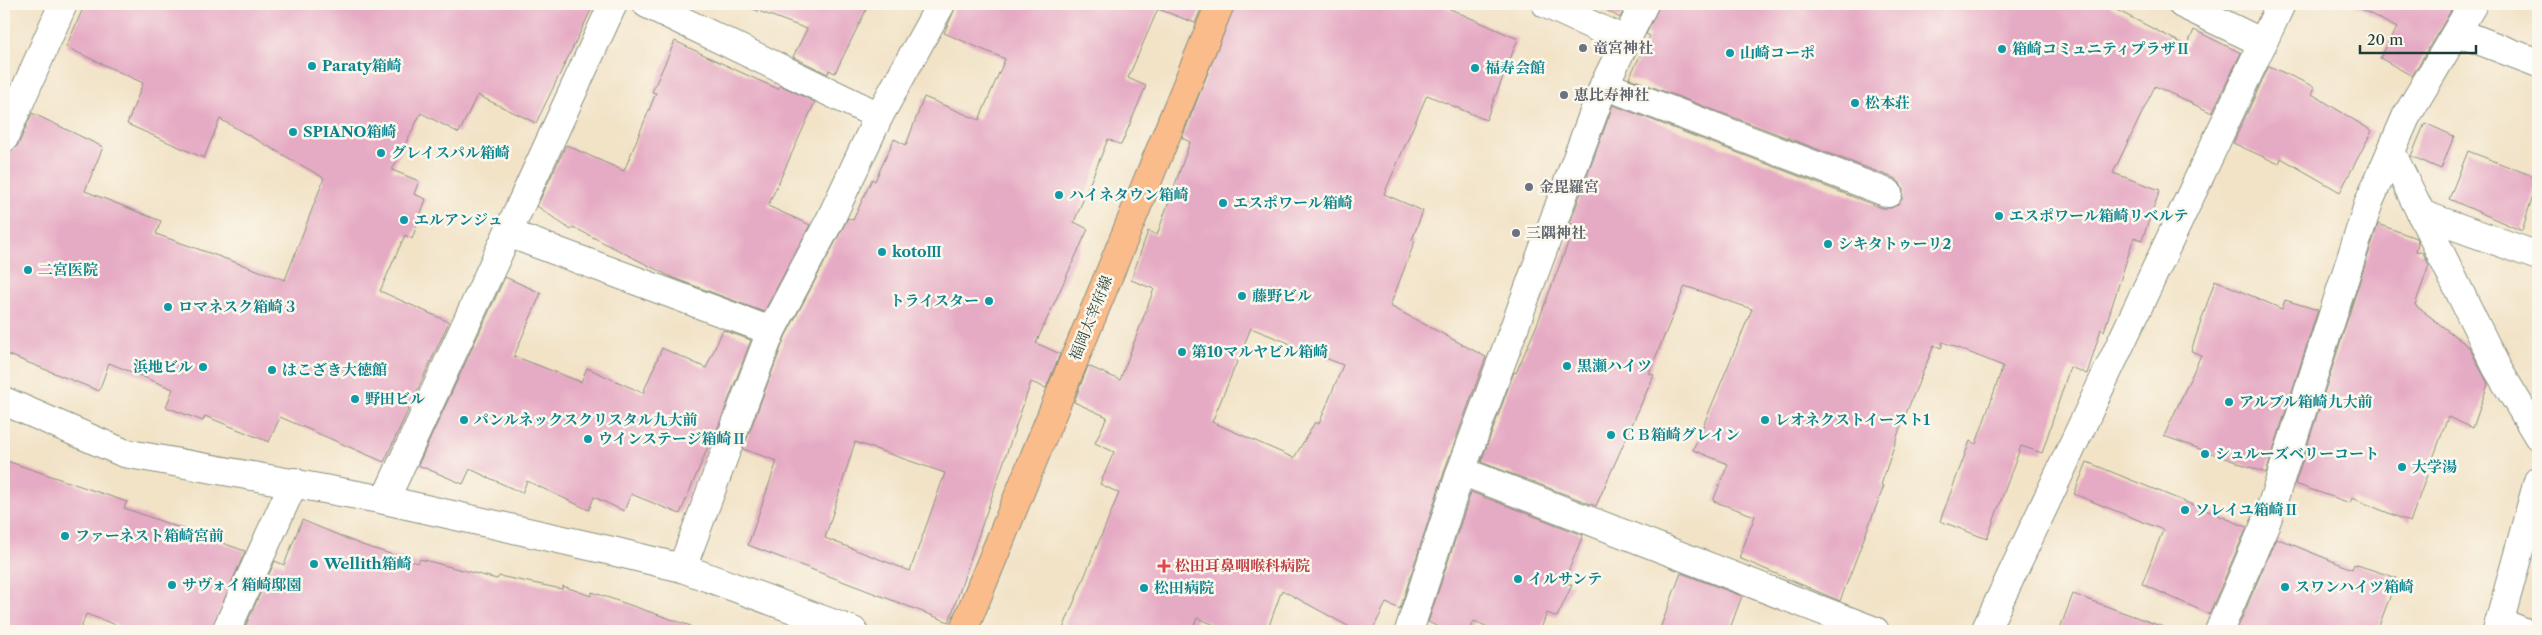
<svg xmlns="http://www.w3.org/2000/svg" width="2542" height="635" font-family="'Libre Caslon Text','Noto Serif JP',serif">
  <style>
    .building { fill: #e6abc4; fill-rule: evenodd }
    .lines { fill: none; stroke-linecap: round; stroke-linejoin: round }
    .minor-casing { stroke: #88907e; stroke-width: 30 }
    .tertiary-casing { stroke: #88907e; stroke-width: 30 }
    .primary-casing { stroke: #88907e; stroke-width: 30 }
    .minor { stroke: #fff; stroke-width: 28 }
    .tertiary { stroke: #fff; stroke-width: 28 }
    .primary { stroke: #fabc8b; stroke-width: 28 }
    .worship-dot { fill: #6b7280; stroke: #fbf7ec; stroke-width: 2 }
    .culture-dot { fill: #0f9aa8; stroke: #fbf7ec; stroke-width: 2 }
    .health-dot { fill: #e0444e; stroke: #fbf7ec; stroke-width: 2 }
    .labels { text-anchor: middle; stroke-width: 5; stroke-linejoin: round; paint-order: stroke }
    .worship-label { font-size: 15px; font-weight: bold; fill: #5b616d; stroke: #fbf7ec; text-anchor: start }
    .culture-label { font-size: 15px; font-weight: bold; fill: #0d838f; stroke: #fbf7ec; text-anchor: start }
    .street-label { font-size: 15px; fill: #1f3d34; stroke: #fbf7ec }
    .health-label { font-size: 15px; font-weight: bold; fill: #be3a42; stroke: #fbf7ec; text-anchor: start }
  </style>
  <rect width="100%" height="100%" fill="#fbf7ec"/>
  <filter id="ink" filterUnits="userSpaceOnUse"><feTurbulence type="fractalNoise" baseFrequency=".02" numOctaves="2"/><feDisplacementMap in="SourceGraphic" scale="10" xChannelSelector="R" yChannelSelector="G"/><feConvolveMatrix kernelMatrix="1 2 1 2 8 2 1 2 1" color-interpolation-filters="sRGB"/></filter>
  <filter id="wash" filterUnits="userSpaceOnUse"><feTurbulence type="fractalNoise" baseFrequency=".0096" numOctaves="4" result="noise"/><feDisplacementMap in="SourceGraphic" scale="20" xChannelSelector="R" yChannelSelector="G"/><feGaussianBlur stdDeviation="1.12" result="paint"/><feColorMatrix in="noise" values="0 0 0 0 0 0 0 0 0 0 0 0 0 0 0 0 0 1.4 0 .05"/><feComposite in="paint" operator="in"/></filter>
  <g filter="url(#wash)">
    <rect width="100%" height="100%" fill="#f2e3c7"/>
    <g id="blocks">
      <!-- building -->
      <g class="building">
        <polygon points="85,4 594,4 536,123 477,95 459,133 421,113 392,170 419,181 414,194 426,199 412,239 405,235 380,291 449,322 384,462 280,417 269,442 205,416 203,421 166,407 173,389 109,363 99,391 4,353 4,157 18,145 32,113 103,147 85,191 161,221 156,234 285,280 324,178 220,119 204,158 127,124 143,83 66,47"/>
        <polygon points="750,4 869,4 835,73 829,70 828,74 793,57 807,29 750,8"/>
        <path d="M957,4H1203L1195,23L1158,9L1128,78L1146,86L1121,145L1108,139L1074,222L1088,229L1036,343L1060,354L1046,388L1031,382L949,622L748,545L777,461L743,449L785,337L848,218L853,220L872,179L875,181L894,139L906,145L924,97L979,120L1005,59L944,33ZM855,442L945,473L910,571L825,538Z"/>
        <path d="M1235,4H1439L1518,39L1486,120L1427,95L1384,194L1423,211L1412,240L1415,241L1390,306L1486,357L1446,466L1400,609L1386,603L1372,631H1357L1282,590L1267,631H1230L1197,618L1192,631H1062L1119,493L1100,484L1114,452L1095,443L1107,417L1074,402L1088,366L1120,380L1154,289L1131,280L1148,231L1157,235L1190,142L1182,138ZM1251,328L1343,365L1319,424L1315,422L1294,458L1212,422Z"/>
        <polygon points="1596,4 1627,4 1620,18"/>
        <polygon points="1660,4 2105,4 2187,46 2194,30 2241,53 2212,113 2155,86 2113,173 2160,190 2142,240 2134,237 2104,331 2101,329 2087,374 2070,367 2042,453 2021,446 1987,539 1940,521 1970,441 1976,444 2003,366 1943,342 1941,348 1934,345 1900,428 1881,485 1884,486 1840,601 1739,558 1755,516 1713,501 1728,464 1693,450 1752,309 1685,286 1649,373 1654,375 1596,506 1481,462 1514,372 1516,373 1536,327 1575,225 1570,223 1613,105 1882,208 1891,208 1897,205 1902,199 1903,190 1900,183 1894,178 1629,78 1650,36 1646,34"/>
        <polygon points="2352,4 2455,4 2412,76 2380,58 2397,28"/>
        <polygon points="675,41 738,71 778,89 780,85 815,102 768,206 810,225 764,312 671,277 573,227 571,230 537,206 566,145 624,171 656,93 652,92"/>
        <polygon points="2269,66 2315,87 2312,94 2372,131 2340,192 2281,158 2279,164 2233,143"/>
        <polygon points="2425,123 2454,136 2441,169 2411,156"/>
        <polygon points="2468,151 2538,178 2522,231 2449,199"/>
        <polygon points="2378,224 2416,238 2418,243 2416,251 2423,253 2429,265 2415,305 2469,347 2488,384 2473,428 2448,417 2410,522 2352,498 2350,503 2295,484"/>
        <polygon points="505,277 541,293 514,356 581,382 587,368 643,393 662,348 706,368 723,330 751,340 714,438 712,437 680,514 631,494 624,511 594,497 589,510 527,481 522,493 470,469 463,484 418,465"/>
        <polygon points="2215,280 2282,309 2285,300 2318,310 2266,473 2164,436 2201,355 2191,351"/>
        <polygon points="4,460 127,502 124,508 245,551 211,631 133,631 86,614 80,631 4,631"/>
        <polygon points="2087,462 2247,527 2209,614 2142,584 2163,530 2074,494"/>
        <polygon points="1471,492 1583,535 1564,582 1572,585 1557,617 1547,613 1540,631 1497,631 1474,621 1470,631 1447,631 1428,622"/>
        <polygon points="302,520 362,545 418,563 420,559 497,579 499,576 562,589 563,586 591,596 592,592 691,626 691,631 243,631 275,561 284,565"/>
        <polygon points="2276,538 2352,569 2354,564 2397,578 2377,631 2247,631 2238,627"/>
        <polygon points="1681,573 1742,596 1729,631 1659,631"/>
        <polygon points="2073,594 2166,628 2165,631 2059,631"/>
      </g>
    </g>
  </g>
  <g filter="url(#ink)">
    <use href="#blocks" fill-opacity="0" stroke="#88907e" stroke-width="1"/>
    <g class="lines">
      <!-- minor casing -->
      <g class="minor-casing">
        <g id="minor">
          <polyline points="647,4 879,116"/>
          <polyline points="1546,4 1624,40"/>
          <polyline points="2182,4 2263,43"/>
          <polyline points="2457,32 2538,63"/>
          <polyline points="1604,85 1888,193"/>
          <polyline points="4,138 63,4"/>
          <polyline points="2391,152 2497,368 2538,436"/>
          <polyline points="2421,214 2538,256"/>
          <polyline points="508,233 771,331"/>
          <polyline points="1461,471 1875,631"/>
          <polyline points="385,500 613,4"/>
          <polyline points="682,568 771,331 830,220 879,116 941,4"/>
          <polyline points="2499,622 2522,631"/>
          <polyline points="226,631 294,482"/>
          <polyline points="1409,631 1461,471 1604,85 1644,4"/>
          <polyline points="1985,631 2281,4"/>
          <polyline points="2219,631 2267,520 2369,202 2406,117 2473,4"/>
        </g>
      </g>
      <!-- tertiary casing -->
      <g class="tertiary-casing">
        <g id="tertiary">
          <polyline points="4,401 124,453 385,500 612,551 682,568 853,631"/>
          <polyline points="2497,631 2538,481"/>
        </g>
      </g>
      <!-- primary casing -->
      <g class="primary-casing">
        <polyline id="primary" points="963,631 1220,4"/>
      </g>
      <!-- minor -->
      <use href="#minor" class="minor"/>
      <!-- tertiary -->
      <use href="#tertiary" class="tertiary"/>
      <!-- primary -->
      <use href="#primary" class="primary"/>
    </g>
  </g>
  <!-- markers -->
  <g class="worship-dot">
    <circle cx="1583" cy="48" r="5"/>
    <circle cx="1564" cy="95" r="5"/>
    <circle cx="1529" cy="187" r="5"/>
    <circle cx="1516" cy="233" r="5"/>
  </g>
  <g class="culture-dot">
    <circle cx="2002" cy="49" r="5"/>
    <circle cx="1730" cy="53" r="5"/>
    <circle cx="312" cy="66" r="5"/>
    <circle cx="1475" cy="68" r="5"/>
    <circle cx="1855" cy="103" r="5"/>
    <circle cx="293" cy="132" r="5"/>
    <circle cx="381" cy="153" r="5"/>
    <circle cx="1059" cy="195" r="5"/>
    <circle cx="1223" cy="203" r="5"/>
    <circle cx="1999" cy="216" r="5"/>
    <circle cx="404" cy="220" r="5"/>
    <circle cx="1828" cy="244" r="5"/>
    <circle cx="882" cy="252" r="5"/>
    <circle cx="28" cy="270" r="5"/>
    <circle cx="1242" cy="296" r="5"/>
    <circle cx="989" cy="301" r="5"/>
    <circle cx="168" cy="307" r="5"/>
    <circle cx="1182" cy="352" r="5"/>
    <circle cx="1567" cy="366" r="5"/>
    <circle cx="203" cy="367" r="5"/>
    <circle cx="272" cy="370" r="5"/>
    <circle cx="355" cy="399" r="5"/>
    <circle cx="2229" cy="402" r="5"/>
    <circle cx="464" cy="420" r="5"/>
    <circle cx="1765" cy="420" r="5"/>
    <circle cx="1611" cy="435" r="5"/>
    <circle cx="588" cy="439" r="5"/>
    <circle cx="2205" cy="454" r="5"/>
    <circle cx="2402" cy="467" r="5"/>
    <circle cx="2185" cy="510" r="5"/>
    <circle cx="65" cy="536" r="5"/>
    <circle cx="314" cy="564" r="5"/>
    <circle cx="1518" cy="579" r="5"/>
    <circle cx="172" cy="585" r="5"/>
    <circle cx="2285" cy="587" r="5"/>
    <circle cx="1144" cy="588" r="5"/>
  </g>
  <path class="health-dot" d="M1161.5 558.5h5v5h5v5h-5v5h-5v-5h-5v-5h5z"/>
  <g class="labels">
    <!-- worship labels -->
    <g class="worship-label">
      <text x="1593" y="53">竜宮神社</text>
      <text x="1574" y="100">恵比寿神社</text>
      <text x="1539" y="192">金毘羅宮</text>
      <text x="1526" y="238">三隅神社</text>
    </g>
    <!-- culture labels -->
    <g class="culture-label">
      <text x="2012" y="54">箱崎コミュニティプラザⅡ</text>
      <text x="1740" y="58">山崎コーポ</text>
      <text x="322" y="71">Paraty箱崎</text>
      <text x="1485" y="73">福寿会館</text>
      <text x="1865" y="108">松本荘</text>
      <text x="303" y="137">SPIANO箱崎</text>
      <text x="391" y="158">グレイスパル箱崎</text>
      <text x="1069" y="200">ハイネタウン箱崎</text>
      <text x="1233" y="208">エスポワール箱崎</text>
      <text x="2009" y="221">エスポワール箱崎リベルテ</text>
      <text x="414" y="225">エルアンジュ</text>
      <text x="1838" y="249">シキタトゥーリ2</text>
      <text x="892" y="257">kotoⅢ</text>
      <text x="38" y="275">二宮医院</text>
      <text x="1252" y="301">藤野ビル</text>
      <text x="979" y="306" text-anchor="end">トライスター</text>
      <text x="178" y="312">ロマネスク箱崎３</text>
      <text x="1192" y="357">第10マルヤビル箱崎</text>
      <text x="1577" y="371">黒瀬ハイツ</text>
      <text x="193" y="372" text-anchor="end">浜地ビル</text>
      <text x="282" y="375">はこざき大徳館</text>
      <text x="365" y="404">野田ビル</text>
      <text x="2239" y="407">アルブル箱崎九大前</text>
      <text x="474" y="425">パンルネックスクリスタル九大前</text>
      <text x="1775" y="425">レオネクストイースト1</text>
      <text x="1621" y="440">ＣＢ箱崎グレイン</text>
      <text x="598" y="444">ウインステージ箱崎Ⅱ</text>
      <text x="2215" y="459">シュルーズベリーコート</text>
      <text x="2412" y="472">大学湯</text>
      <text x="2195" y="515">ソレイユ箱崎Ⅱ</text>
      <text x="75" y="541">ファーネスト箱崎宮前</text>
      <text x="324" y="569">Wellith箱崎</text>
      <text x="1528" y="584">イルサンテ</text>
      <text x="182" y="590">サヴォイ箱崎邸園</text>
      <text x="2295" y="592">スワンハイツ箱崎</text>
      <text x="1154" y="593">松田病院</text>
    </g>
    <!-- street labels -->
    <g class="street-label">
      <text transform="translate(1091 318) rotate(-68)" y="5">福岡太宰府線</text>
    </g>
    <!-- health labels -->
    <g class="health-label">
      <text x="1175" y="571">松田耳鼻咽喉科病院</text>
    </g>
  </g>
  <!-- margin -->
  <rect width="2542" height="635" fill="none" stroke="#fbf7ec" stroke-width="20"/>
  <!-- scale -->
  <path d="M2360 45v8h116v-8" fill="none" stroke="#1f3d34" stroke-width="2.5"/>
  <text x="2367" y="45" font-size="15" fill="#1f3d34" stroke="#fbf7ec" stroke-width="4" paint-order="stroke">20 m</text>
</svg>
